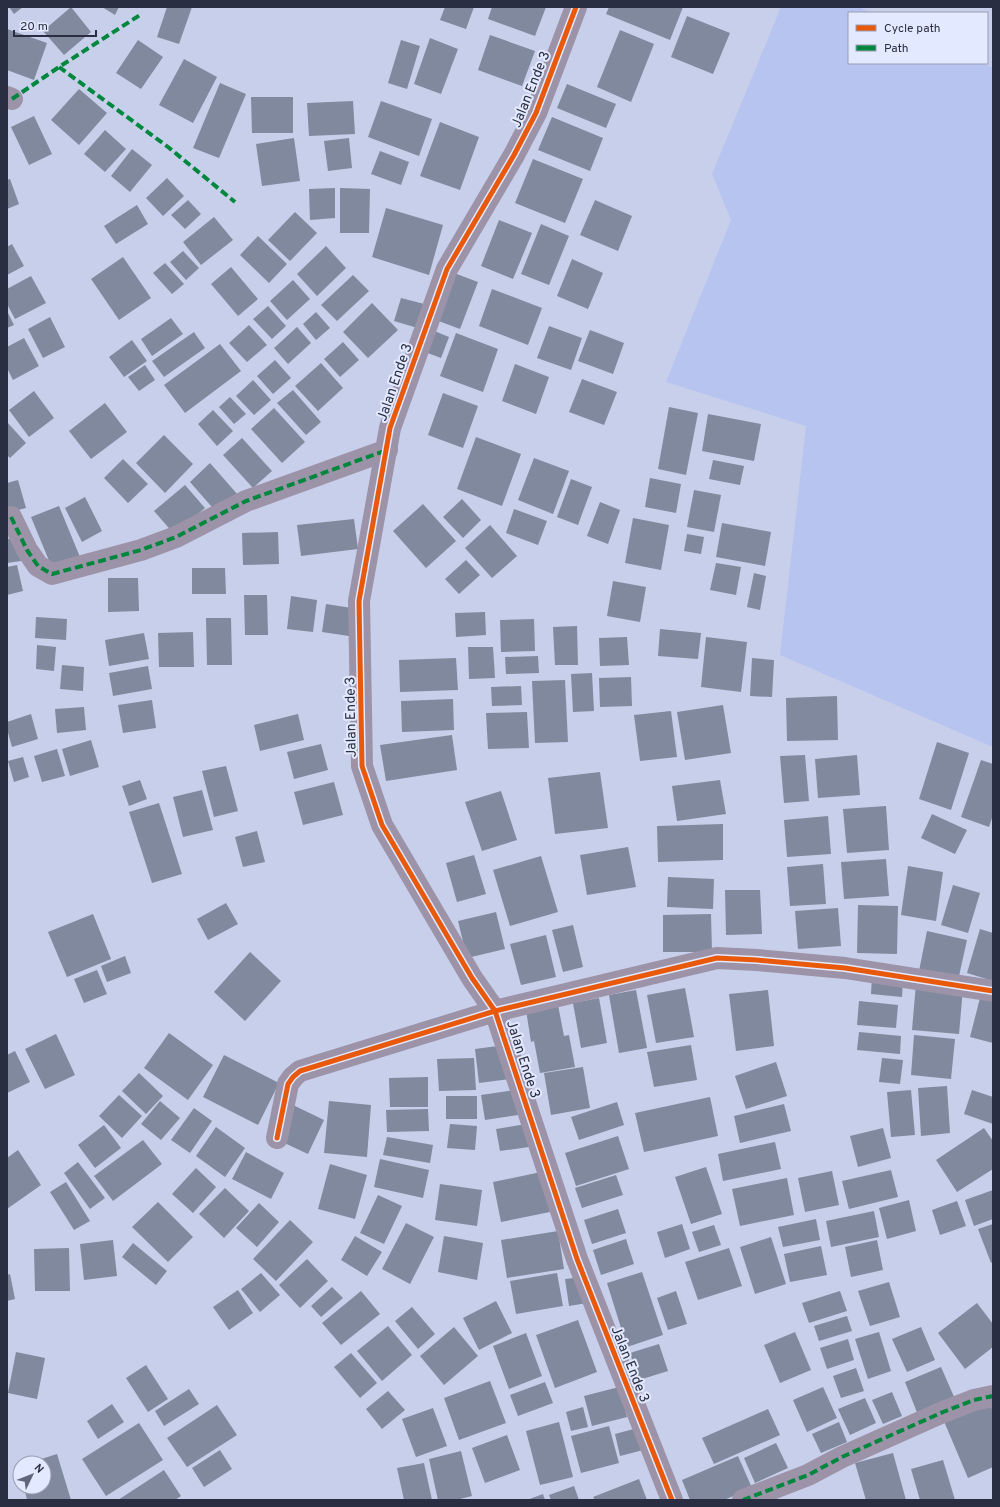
<svg xmlns="http://www.w3.org/2000/svg" width="1000" height="1507" font-family="Overpass,sans-serif">
  <style>
    .built { fill: #b8c4f0 }
    .building { fill: #80899d }
    .lines { fill: none; stroke-linecap: round; stroke-linejoin: round }
    .street { stroke: #9c93a8; stroke-width: 22 }
    .quiet { stroke: #00873e; stroke-width: 4; stroke-dasharray: 8 4; stroke-linecap: butt }
    .cycleway-casing { stroke: #e3e9fe; stroke-width: 8 }
    .cycleway { stroke: #e8590c; stroke-width: 5 }
    .labels { text-anchor: middle; stroke-width: 4; stroke-linejoin: round; paint-order: stroke }
    .street-label { font-size: 14px; fill: #292e42; stroke: #e3e9fe }
  </style>
  <rect width="100%" height="100%" fill="#c8cfeb"/>
  <!-- built -->
  <polygon class="built" points="781,7 859,7 872,13 849,13 849,63 982,63 993,68 993,747 780,655 806,426 666,382 731,220 712,174"/>
  <!-- building -->
  <g class="building">
    <polygon points="9,7 23,7 14,14"/>
    <polygon points="71,7 91,32 64,55 43,31"/>
    <polygon points="102,7 119,7 115,15"/>
    <polygon points="167,7 192,7 179,44 157,37"/>
    <polygon points="445,7 474,7 466,29 440,20"/>
    <polygon points="492,7 546,7 535,36 488,19"/>
    <polygon points="609,7 683,7 670,40 606,14"/>
    <polygon points="687,16 730,33 713,74 671,57"/>
    <polygon points="7,29 47,43 34,80 7,70"/>
    <polygon points="620,30 654,44 631,102 597,87"/>
    <polygon points="490,35 535,51 522,86 478,70"/>
    <polygon points="430,38 458,49 441,94 414,84"/>
    <polygon points="138,40 163,57 141,89 116,73"/>
    <polygon points="401,40 420,46 407,89 388,83"/>
    <polygon points="184,59 217,77 193,123 159,105"/>
    <polygon points="220,83 246,94 219,158 193,148"/>
    <polygon points="567,84 616,104 606,128 557,108"/>
    <polygon points="79,89 107,113 79,145 51,120"/>
    <polygon points="251,97 293,97 293,133 252,133"/>
    <polygon points="353,101 355,134 309,136 307,103"/>
    <polygon points="381,101 432,119 419,156 368,137"/>
    <polygon points="34,116 52,154 29,165 11,127"/>
    <polygon points="552,117 603,138 590,171 538,150"/>
    <polygon points="440,122 479,137 460,190 420,176"/>
    <polygon points="105,130 126,149 105,172 84,154"/>
    <polygon points="294,138 300,181 262,186 256,144"/>
    <polygon points="349,138 352,168 328,171 324,141"/>
    <polygon points="132,149 152,165 130,192 111,176"/>
    <polygon points="380,151 409,162 401,185 371,174"/>
    <polygon points="533,159 583,179 565,223 515,203"/>
    <polygon points="167,178 184,196 163,216 146,198"/>
    <polygon points="10,179 19,204 7,209 7,180"/>
    <polygon points="335,188 335,218 310,220 309,189"/>
    <polygon points="340,188 370,189 369,233 340,233"/>
    <polygon points="188,200 201,214 185,229 171,215"/>
    <polygon points="595,200 632,216 618,251 580,235"/>
    <polygon points="137,205 148,224 116,244 104,226"/>
    <polygon points="386,208 443,225 429,275 372,257"/>
    <polygon points="295,212 317,233 290,261 268,240"/>
    <polygon points="214,217 233,240 201,265 183,242"/>
    <polygon points="499,220 532,233 513,279 481,266"/>
    <polygon points="541,224 569,236 549,285 521,274"/>
    <polygon points="258,236 287,264 269,283 240,255"/>
    <polygon points="12,244 24,266 7,275 7,247"/>
    <polygon points="326,246 346,268 317,296 297,274"/>
    <polygon points="183,251 199,268 186,280 170,262"/>
    <polygon points="123,257 151,298 119,320 91,279"/>
    <polygon points="572,259 603,273 588,309 557,296"/>
    <polygon points="165,263 184,284 172,294 153,273"/>
    <polygon points="231,267 258,299 238,316 211,284"/>
    <polygon points="454,273 478,282 460,329 436,320"/>
    <polygon points="353,275 369,291 337,321 321,305"/>
    <polygon points="31,276 46,303 15,319 7,304 7,289"/>
    <polygon points="293,280 310,299 287,320 270,301"/>
    <polygon points="492,289 542,308 528,345 479,326"/>
    <polygon points="401,298 428,305 421,329 394,321"/>
    <polygon points="372,303 398,330 368,358 343,332"/>
    <polygon points="268,306 286,326 272,339 253,319"/>
    <polygon points="7,311 14,325 7,328"/>
    <polygon points="316,312 330,328 316,340 303,324"/>
    <polygon points="50,317 65,347 43,358 28,329"/>
    <polygon points="171,318 183,334 152,356 141,339"/>
    <polygon points="249,325 267,345 247,362 229,343"/>
    <polygon points="549,326 582,338 571,370 537,358"/>
    <polygon points="297,327 311,343 288,364 274,348"/>
    <polygon points="432,330 449,337 441,358 425,352"/>
    <polygon points="590,330 624,343 613,374 578,361"/>
    <polygon points="194,332 205,348 164,377 152,361"/>
    <polygon points="456,333 498,349 483,392 440,376"/>
    <polygon points="24,338 39,366 13,380 7,368 7,347"/>
    <polygon points="132,340 147,361 124,377 109,357"/>
    <polygon points="343,342 359,360 340,377 324,359"/>
    <polygon points="220,344 241,371 185,413 164,385"/>
    <polygon points="275,360 291,378 273,394 257,376"/>
    <polygon points="321,363 343,388 318,411 295,386"/>
    <polygon points="515,364 549,377 536,414 502,401"/>
    <polygon points="145,365 155,380 139,391 128,377"/>
    <polygon points="582,379 617,392 604,425 569,412"/>
    <polygon points="253,380 271,400 254,415 236,396"/>
    <polygon points="293,390 321,422 306,435 277,403"/>
    <polygon points="34,391 54,418 29,437 9,410"/>
    <polygon points="443,393 478,406 463,448 428,435"/>
    <polygon points="230,397 246,414 234,424 219,407"/>
    <polygon points="105,403 127,432 91,459 69,431"/>
    <polygon points="669,407 698,413 686,475 658,469"/>
    <polygon points="274,408 305,442 282,463 251,429"/>
    <polygon points="213,410 233,431 217,446 198,424"/>
    <polygon points="708,414 761,424 754,461 702,451"/>
    <polygon points="7,422 26,443 10,458 7,455"/>
    <polygon points="164,435 193,464 165,493 136,463"/>
    <polygon points="476,437 521,454 502,506 457,489"/>
    <polygon points="242,438 272,471 253,488 223,455"/>
    <polygon points="534,458 569,471 553,514 518,500"/>
    <polygon points="123,459 148,484 128,503 104,478"/>
    <polygon points="713,460 744,466 740,485 709,479"/>
    <polygon points="210,463 238,495 218,514 190,482"/>
    <polygon points="650,478 681,484 676,513 645,507"/>
    <polygon points="571,479 592,487 578,525 557,517"/>
    <polygon points="18,480 26,508 7,513 7,483"/>
    <polygon points="185,485 205,508 174,534 154,511"/>
    <polygon points="694,490 721,495 714,532 687,527"/>
    <polygon points="85,497 102,531 82,542 65,508"/>
    <polygon points="462,499 481,520 463,538 443,517"/>
    <polygon points="600,502 620,510 608,544 587,536"/>
    <polygon points="423,504 456,541 426,568 393,531"/>
    <polygon points="59,506 80,557 52,568 31,517"/>
    <polygon points="514,509 547,521 538,545 506,533"/>
    <polygon points="633,518 669,525 661,570 625,563"/>
    <polygon points="354,519 358,549 301,556 297,525"/>
    <polygon points="722,523 771,532 765,566 716,557"/>
    <polygon points="490,525 517,556 492,578 465,548"/>
    <polygon points="278,532 279,564 243,565 242,533"/>
    <polygon points="687,534 704,537 701,554 684,551"/>
    <polygon points="16,538 21,561 7,563 7,539"/>
    <polygon points="466,560 480,575 459,594 445,579"/>
    <polygon points="716,563 741,567 736,595 710,590"/>
    <polygon points="17,565 23,591 7,595 7,567"/>
    <polygon points="192,568 225,568 226,594 192,594"/>
    <polygon points="754,573 766,576 760,610 747,607"/>
    <polygon points="108,578 138,578 139,611 108,612"/>
    <polygon points="613,581 646,587 640,622 607,616"/>
    <polygon points="244,595 267,595 268,635 245,635"/>
    <polygon points="291,596 317,600 313,632 287,629"/>
    <polygon points="326,604 352,608 349,636 322,632"/>
    <polygon points="485,612 486,635 456,637 455,613"/>
    <polygon points="36,617 67,619 66,640 35,638"/>
    <polygon points="206,618 231,618 232,665 207,665"/>
    <polygon points="534,619 535,651 501,652 500,620"/>
    <polygon points="577,626 578,665 555,665 553,627"/>
    <polygon points="660,629 701,633 698,659 658,656"/>
    <polygon points="193,632 194,667 159,667 158,633"/>
    <polygon points="144,633 149,659 109,666 105,640"/>
    <polygon points="627,637 629,665 600,666 599,638"/>
    <polygon points="706,637 747,642 741,692 701,687"/>
    <polygon points="37,645 56,647 54,671 36,669"/>
    <polygon points="468,647 493,647 495,678 469,679"/>
    <polygon points="538,656 539,673 506,674 505,657"/>
    <polygon points="456,658 458,690 400,692 399,660"/>
    <polygon points="752,658 774,660 772,697 750,696"/>
    <polygon points="62,665 84,667 83,691 60,689"/>
    <polygon points="148,666 152,689 113,696 109,673"/>
    <polygon points="592,673 594,711 573,712 571,674"/>
    <polygon points="631,677 632,706 600,707 599,678"/>
    <polygon points="565,680 568,742 535,743 532,681"/>
    <polygon points="521,686 522,705 492,706 491,687"/>
    <polygon points="837,696 838,740 787,741 786,698"/>
    <polygon points="453,699 454,730 402,732 401,701"/>
    <polygon points="152,700 156,728 123,733 118,705"/>
    <polygon points="723,705 731,753 685,760 677,712"/>
    <polygon points="84,707 86,730 57,733 55,709"/>
    <polygon points="671,711 677,757 640,761 634,715"/>
    <polygon points="527,712 529,748 488,749 486,713"/>
    <polygon points="31,714 38,739 12,747 7,729 7,722"/>
    <polygon points="298,714 304,740 260,751 254,725"/>
    <polygon points="452,735 457,770 386,781 380,745"/>
    <polygon points="91,740 99,767 70,776 62,749"/>
    <polygon points="937,742 969,753 951,810 919,799"/>
    <polygon points="321,744 328,770 294,779 287,752"/>
    <polygon points="57,749 65,776 42,782 34,756"/>
    <polygon points="805,755 809,801 784,803 780,756"/>
    <polygon points="857,755 860,795 818,798 815,759"/>
    <polygon points="23,757 29,777 14,782 8,761"/>
    <polygon points="981,760 993,764 993,815 989,827 961,817"/>
    <polygon points="226,766 238,811 214,817 202,771"/>
    <polygon points="600,772 608,828 555,834 548,778"/>
    <polygon points="140,780 147,799 129,806 122,786"/>
    <polygon points="720,780 726,814 677,821 672,786"/>
    <polygon points="334,782 343,815 303,825 294,792"/>
    <polygon points="202,790 213,830 183,837 173,797"/>
    <polygon points="501,791 517,840 482,851 465,802"/>
    <polygon points="159,803 182,874 152,883 129,812"/>
    <polygon points="886,806 889,850 847,853 843,809"/>
    <polygon points="932,814 967,830 955,854 921,838"/>
    <polygon points="828,816 831,854 787,857 784,820"/>
    <polygon points="723,824 723,860 658,862 657,826"/>
    <polygon points="257,831 265,862 243,867 235,837"/>
    <polygon points="628,847 636,887 587,895 580,855"/>
    <polygon points="474,855 486,894 457,902 446,863"/>
    <polygon points="541,856 558,912 510,926 493,870"/>
    <polygon points="886,859 889,896 844,899 841,862"/>
    <polygon points="823,864 826,904 790,906 787,867"/>
    <polygon points="908,866 943,872 936,921 901,915"/>
    <polygon points="668,877 714,879 713,909 667,907"/>
    <polygon points="953,885 980,893 968,933 941,925"/>
    <polygon points="725,890 760,890 762,934 726,935"/>
    <polygon points="226,903 238,924 208,940 197,919"/>
    <polygon points="858,905 898,906 897,954 857,953"/>
    <polygon points="838,908 841,946 798,949 795,911"/>
    <polygon points="496,912 505,949 467,958 458,921"/>
    <polygon points="93,914 111,959 67,977 48,932"/>
    <polygon points="711,914 712,952 663,952 663,915"/>
    <polygon points="573,925 583,967 563,972 552,930"/>
    <polygon points="980,929 993,933 993,981 967,973"/>
    <polygon points="927,931 967,940 957,985 918,976"/>
    <polygon points="546,935 556,977 521,985 510,944"/>
    <polygon points="250,952 281,981 245,1021 214,992"/>
    <polygon points="125,956 131,973 107,982 101,966"/>
    <polygon points="97,970 107,994 84,1003 74,979"/>
    <polygon points="872,976 903,979 902,997 871,994"/>
    <polygon points="916,984 963,988 959,1034 912,1030"/>
    <polygon points="685,988 694,1037 656,1043 647,995"/>
    <polygon points="636,990 647,1048 619,1053 609,995"/>
    <polygon points="768,990 774,1046 736,1051 729,994"/>
    <polygon points="599,998 607,1043 581,1048 573,1003"/>
    <polygon points="980,998 993,1001 993,1043 970,1037"/>
    <polygon points="859,1001 898,1005 896,1028 857,1025"/>
    <polygon points="558,1005 564,1036 569,1035 575,1067 540,1073 534,1041 531,1042 526,1010"/>
    <polygon points="859,1032 901,1036 900,1054 857,1050"/>
    <polygon points="169,1033 213,1065 188,1100 144,1068"/>
    <polygon points="56,1034 75,1075 45,1089 25,1049"/>
    <polygon points="914,1035 955,1039 951,1079 911,1075"/>
    <polygon points="505,1045 510,1079 479,1083 475,1049"/>
    <polygon points="691,1045 697,1080 654,1087 647,1052"/>
    <polygon points="15,1051 30,1082 7,1093 7,1055"/>
    <polygon points="224,1055 279,1083 258,1125 203,1097"/>
    <polygon points="474,1058 476,1090 439,1091 437,1059"/>
    <polygon points="882,1058 903,1060 900,1084 879,1082"/>
    <polygon points="776,1062 787,1096 746,1109 735,1076"/>
    <polygon points="583,1067 590,1108 551,1115 544,1073"/>
    <polygon points="139,1073 163,1096 146,1114 122,1091"/>
    <polygon points="428,1077 428,1107 390,1107 389,1078"/>
    <polygon points="947,1086 950,1133 921,1136 918,1088"/>
    <polygon points="515,1090 518,1115 485,1120 481,1095"/>
    <polygon points="911,1090 915,1135 891,1137 887,1092"/>
    <polygon points="972,1090 993,1097 993,1124 964,1114"/>
    <polygon points="119,1095 142,1116 122,1138 99,1116"/>
    <rect x="446" y="1096" width="31" height="23"/>
    <polygon points="710,1097 718,1136 644,1152 635,1113"/>
    <polygon points="160,1101 180,1118 161,1140 141,1124"/>
    <polygon points="329,1101 371,1105 367,1157 324,1153"/>
    <polygon points="617,1102 624,1125 579,1140 571,1117"/>
    <polygon points="784,1104 791,1131 740,1143 734,1116"/>
    <polygon points="293,1105 324,1120 308,1154 278,1140"/>
    <polygon points="194,1108 212,1121 190,1153 171,1140"/>
    <polygon points="428,1109 429,1131 387,1132 386,1110"/>
    <polygon points="450,1124 477,1126 475,1150 447,1148"/>
    <polygon points="526,1124 529,1147 500,1151 496,1129"/>
    <polygon points="104,1125 121,1148 95,1168 78,1145"/>
    <polygon points="216,1127 245,1148 225,1177 196,1156"/>
    <polygon points="883,1128 891,1158 858,1167 850,1136"/>
    <polygon points="984,1128 993,1141 993,1169 957,1192 936,1160"/>
    <polygon points="618,1136 629,1169 576,1186 565,1153"/>
    <polygon points="387,1137 433,1145 430,1163 383,1155"/>
    <polygon points="143,1140 162,1164 113,1201 94,1176"/>
    <polygon points="775,1142 781,1169 723,1181 718,1154"/>
    <polygon points="18,1150 41,1185 7,1209 7,1158"/>
    <polygon points="246,1152 284,1173 271,1199 232,1179"/>
    <polygon points="380,1159 429,1170 423,1198 374,1187"/>
    <polygon points="78,1162 105,1198 90,1209 64,1173"/>
    <polygon points="330,1164 367,1175 355,1219 318,1209"/>
    <polygon points="706,1167 722,1214 691,1224 675,1177"/>
    <polygon points="196,1168 216,1187 193,1213 172,1194"/>
    <polygon points="891,1170 898,1197 849,1209 842,1181"/>
    <polygon points="832,1171 839,1205 805,1212 798,1178"/>
    <polygon points="541,1172 550,1212 501,1222 493,1182"/>
    <polygon points="616,1175 623,1195 582,1208 575,1188"/>
    <polygon points="787,1178 794,1215 740,1226 732,1189"/>
    <polygon points="66,1182 90,1221 74,1230 50,1192"/>
    <polygon points="440,1184 482,1190 477,1226 435,1220"/>
    <polygon points="225,1188 249,1211 224,1238 199,1214"/>
    <polygon points="993,1190 993,1219 974,1226 965,1200"/>
    <polygon points="378,1195 402,1206 384,1244 360,1233"/>
    <polygon points="909,1200 916,1231 887,1239 879,1208"/>
    <polygon points="957,1201 966,1226 940,1235 932,1210"/>
    <polygon points="158,1202 193,1237 168,1262 132,1227"/>
    <polygon points="259,1203 279,1222 257,1247 236,1228"/>
    <polygon points="618,1209 626,1233 592,1244 584,1220"/>
    <polygon points="874,1211 879,1237 831,1247 826,1221"/>
    <polygon points="816,1219 820,1240 783,1247 778,1227"/>
    <polygon points="290,1220 313,1242 276,1281 253,1259"/>
    <polygon points="406,1223 434,1237 410,1284 382,1269"/>
    <polygon points="682,1224 690,1249 665,1258 657,1232"/>
    <polygon points="993,1224 993,1262 991,1263 978,1229"/>
    <polygon points="714,1225 721,1245 699,1252 692,1232"/>
    <polygon points="558,1231 564,1269 507,1278 501,1240"/>
    <polygon points="355,1236 382,1252 367,1276 341,1260"/>
    <polygon points="444,1236 483,1243 477,1280 438,1272"/>
    <polygon points="771,1237 786,1284 755,1294 740,1247"/>
    <polygon points="626,1239 634,1264 601,1275 593,1250"/>
    <polygon points="113,1240 117,1276 84,1280 80,1244"/>
    <polygon points="877,1240 883,1270 851,1277 845,1247"/>
    <polygon points="133,1243 167,1271 156,1285 122,1257"/>
    <polygon points="821,1246 827,1275 790,1282 784,1254"/>
    <polygon points="69,1248 70,1291 35,1291 34,1249"/>
    <polygon points="729,1248 742,1286 698,1300 685,1262"/>
    <polygon points="307,1259 328,1281 300,1308 279,1285"/>
    <polygon points="642,1272 663,1335 627,1347 607,1283"/>
    <polygon points="261,1273 280,1295 260,1312 241,1289"/>
    <polygon points="557,1273 563,1306 516,1314 510,1281"/>
    <polygon points="10,1274 15,1299 7,1301 7,1275"/>
    <polygon points="583,1277 587,1303 569,1306 565,1279"/>
    <polygon points="889,1282 900,1317 870,1326 858,1291"/>
    <polygon points="332,1287 343,1298 321,1317 311,1306"/>
    <polygon points="238,1290 253,1313 229,1330 213,1307"/>
    <polygon points="361,1291 380,1314 341,1345 322,1323"/>
    <polygon points="676,1291 687,1324 668,1330 657,1298"/>
    <polygon points="840,1291 847,1311 809,1323 802,1303"/>
    <polygon points="496,1301 512,1333 479,1350 463,1318"/>
    <polygon points="977,1303 993,1324 993,1347 965,1369 938,1333"/>
    <polygon points="412,1307 435,1334 418,1349 395,1321"/>
    <polygon points="847,1316 852,1331 819,1341 814,1326"/>
    <polygon points="578,1320 597,1372 555,1388 536,1335"/>
    <polygon points="388,1326 412,1355 382,1381 357,1351"/>
    <polygon points="454,1327 478,1356 444,1385 420,1356"/>
    <polygon points="921,1327 935,1360 907,1372 892,1339"/>
    <polygon points="795,1332 811,1370 780,1383 764,1345"/>
    <polygon points="879,1332 891,1371 868,1379 855,1339"/>
    <polygon points="526,1333 542,1376 509,1389 493,1346"/>
    <polygon points="848,1339 854,1360 827,1369 820,1348"/>
    <polygon points="659,1344 668,1371 639,1380 630,1353"/>
    <polygon points="16,1352 45,1358 37,1399 8,1393"/>
    <polygon points="351,1353 377,1383 360,1398 334,1367"/>
    <polygon points="146,1365 168,1399 148,1412 126,1378"/>
    <polygon points="941,1367 955,1399 918,1415 905,1382"/>
    <polygon points="856,1368 864,1391 841,1398 833,1376"/>
    <polygon points="490,1381 506,1423 459,1440 444,1398"/>
    <polygon points="545,1382 553,1403 518,1416 510,1395"/>
    <polygon points="619,1387 627,1417 592,1426 584,1396"/>
    <polygon points="823,1387 837,1418 807,1432 793,1400"/>
    <polygon points="189,1389 199,1404 164,1426 155,1411"/>
    <polygon points="388,1391 405,1410 382,1429 366,1409"/>
    <polygon points="892,1392 902,1416 883,1424 872,1400"/>
    <polygon points="865,1398 876,1423 850,1435 838,1409"/>
    <polygon points="988,1400 993,1411 993,1467 968,1478 943,1419"/>
    <polygon points="112,1404 124,1422 98,1439 87,1421"/>
    <polygon points="217,1405 237,1435 187,1467 167,1438"/>
    <polygon points="583,1407 588,1427 571,1431 566,1412"/>
    <polygon points="433,1408 447,1446 416,1457 402,1419"/>
    <polygon points="768,1409 780,1435 714,1464 702,1438"/>
    <polygon points="559,1422 573,1477 540,1485 526,1431"/>
    <polygon points="839,1422 847,1442 821,1453 812,1434"/>
    <polygon points="139,1423 163,1460 106,1496 82,1459"/>
    <polygon points="609,1426 619,1463 581,1473 571,1436"/>
    <polygon points="641,1427 647,1449 620,1456 615,1434"/>
    <polygon points="507,1435 520,1470 485,1483 472,1448"/>
    <polygon points="776,1443 788,1468 755,1483 744,1458"/>
    <polygon points="220,1450 232,1469 204,1487 192,1468"/>
    <polygon points="461,1451 472,1496 456,1500 438,1500 429,1459"/>
    <polygon points="893,1453 906,1500 866,1500 855,1463"/>
    <polygon points="57,1454 71,1500 27,1500 24,1487 44,1487 44,1463 29,1463"/>
    <polygon points="738,1456 752,1488 724,1500 690,1500 682,1480"/>
    <polygon points="943,1460 955,1500 920,1500 911,1469"/>
    <polygon points="424,1463 432,1500 404,1500 397,1468"/>
    <polygon points="164,1470 181,1496 175,1500 118,1500"/>
    <polygon points="639,1479 647,1500 595,1500 593,1497"/>
    <polygon points="574,1486 579,1500 551,1500 549,1495"/>
    <polygon points="543,1494 545,1500 527,1500"/>
  </g>
  <g class="lines">
    <!-- street -->
    <g class="street">
      <polyline points="576,7 536,113 514,155 447,269 390,428 359,601 362,766 382,825 472,978 495,1011 577,1259 672,1500"/>
      <polyline points="7,97 12,99"/>
      <polyline points="11,517 27,550 38,566 52,574 141,550 176,537 246,501 387,450"/>
      <polyline points="277,1138 288,1084 293,1077 300,1071 495,1011 717,958 757,960 845,968 993,991"/>
      <polyline points="743,1500 808,1475 842,1457 943,1412 974,1400 993,1396"/>
    </g>
    <!-- quiet -->
    <g class="quiet">
      <polyline points="59,67 168,147 235,202"/>
      <polyline points="12,99 59,67 140,15"/>
      <polyline points="11,517 27,550 38,566 52,574 141,550 176,537 246,501 387,450"/>
      <polyline points="743,1500 808,1475 842,1457 943,1412 974,1400 993,1396"/>
    </g>
    <!-- cycleway casing -->
    <g class="cycleway-casing">
      <g id="cycleway">
        <polyline points="576,7 536,113 514,155 447,269 390,428 359,601 362,766 382,825 472,978 495,1011 577,1259 672,1500"/>
        <polyline points="277,1138 288,1084 293,1077 300,1071 495,1011 717,958 757,960 845,968 993,991"/>
      </g>
    </g>
    <!-- cycleway -->
    <use href="#cycleway" class="cycleway"/>
  </g>
  <g class="labels">
    <!-- street labels -->
    <g class="street-label">
      <text transform="translate(530 89) rotate(-68)" y="5">Jalan Ende 3</text>
      <text transform="translate(394 382) rotate(-71)" y="5">Jalan Ende 3</text>
      <text transform="translate(350 717) rotate(-91)" y="5">Jalan Ende 3</text>
      <text transform="translate(524 1059) rotate(72)" y="5">Jalan Ende 3</text>
      <text transform="translate(631 1364) rotate(68)" y="5">Jalan Ende 3</text>
    </g>
  </g>
  <!-- border -->
  <rect width="1000" height="1507" fill="none" stroke="#292e42" stroke-width="16"/>
  <!-- legend -->
  <rect x="848" y="12" width="140" height="52" fill="#e3e9fe" stroke="#999eb3"/>
  <rect x="856" y="25" width="20" height="6" fill="#e8590c" stroke="#999eb3"/>
  <text x="884" y="32" font-size="12" fill="#292e42">Cycle path</text>
  <rect x="856" y="45" width="20" height="6" fill="#00873e" stroke="#999eb3"/>
  <text x="884" y="52" font-size="12" fill="#292e42">Path</text>
  <!-- north arrow -->
  <g transform="translate(32 1475) rotate(47)"><circle r="19" fill="#e3e9fe" stroke="#999eb3"/>
  <path d="M0-3L7 15L0 10L-7 15Z" fill="#61667d"/>
  <text y="-6" font-size="11" font-weight="bold" text-anchor="middle" fill="#292e42">N</text>
  </g>
  <!-- scale -->
  <path d="M14 30v6h82v-6" fill="none" stroke="#292e42" stroke-width="2"/>
  <text x="20" y="30" font-size="12" fill="#292e42" stroke="#e3e9fe" stroke-width="3" paint-order="stroke">20 m</text>
</svg>
